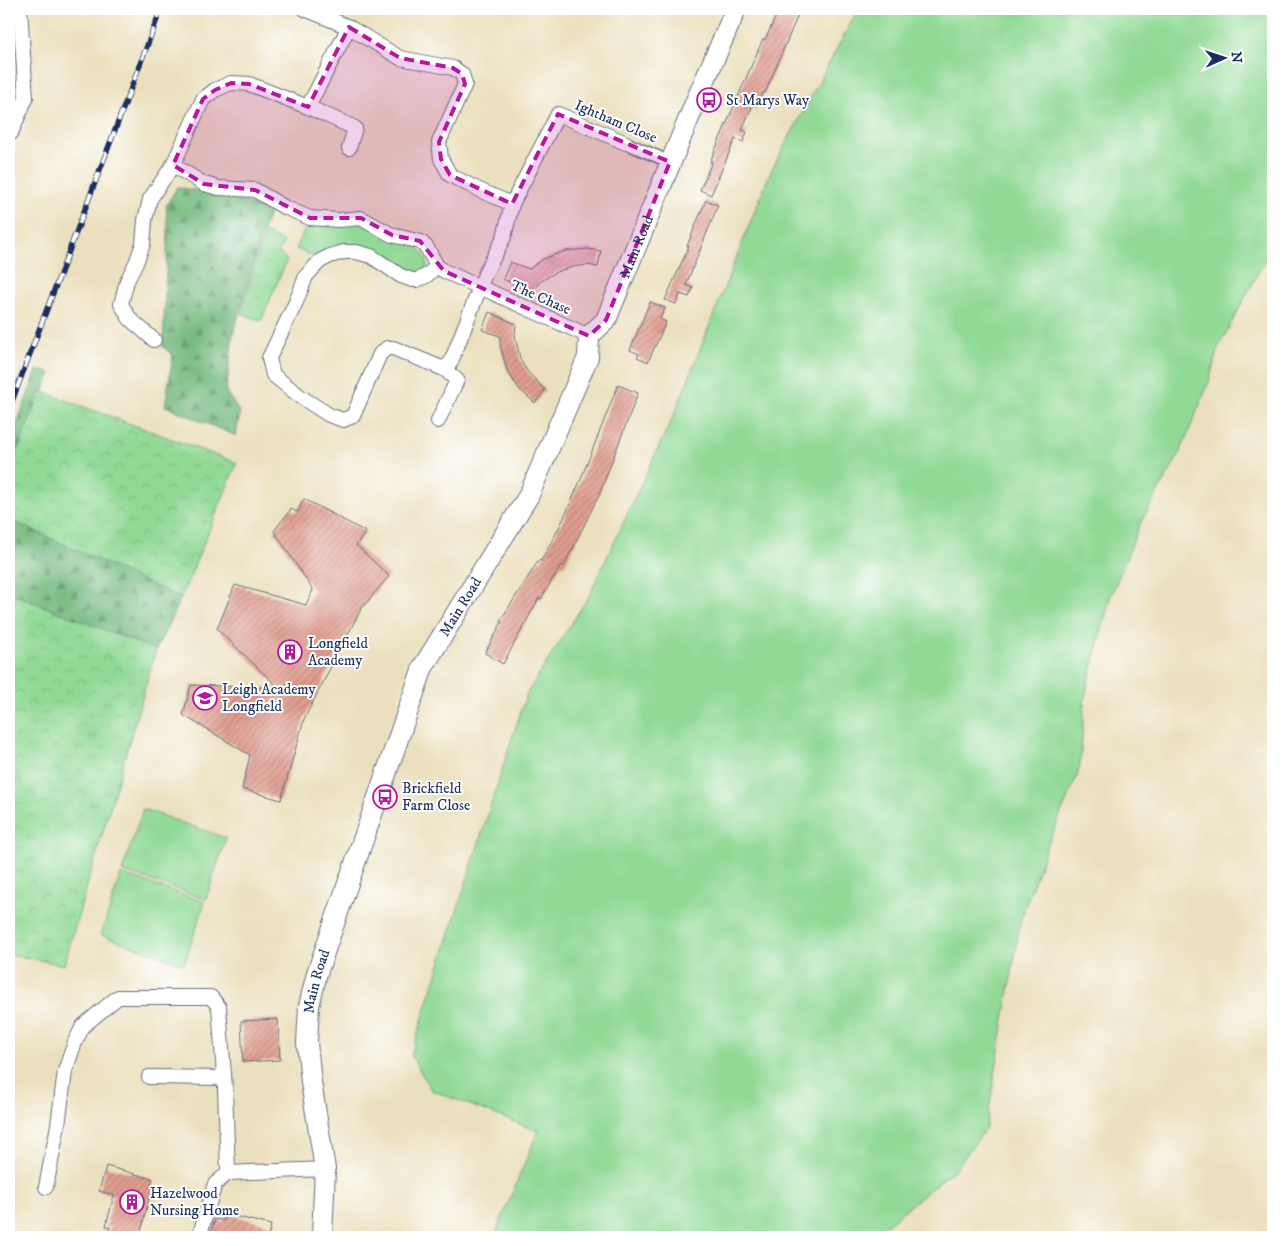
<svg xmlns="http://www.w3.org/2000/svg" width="1282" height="1246" font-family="'IM FELL DW Pica',serif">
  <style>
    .green { fill: #91d995; stroke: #56847a }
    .forest { fill: url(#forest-firs); stroke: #48746e }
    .park { fill: url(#park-crowns); stroke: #56847a }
    .building { fill: url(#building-hatch) }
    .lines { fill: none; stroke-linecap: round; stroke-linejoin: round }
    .pedestrian-casing { stroke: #646d7f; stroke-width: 14 }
    .minor-casing { stroke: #646d7f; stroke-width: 16 }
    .secondary-casing { stroke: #646d7f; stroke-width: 22 }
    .pedestrian { stroke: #fff; stroke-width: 11 }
    .minor { stroke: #fff; stroke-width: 14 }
    .secondary { stroke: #fff; stroke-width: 20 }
    .rail-casing { stroke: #1b2f5e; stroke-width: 5.5 }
    .rail { stroke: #fff; stroke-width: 4; stroke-dasharray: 11; stroke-linecap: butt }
    .marked { fill: #b5179e; fill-opacity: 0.2; stroke: #b5179e; stroke-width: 4; stroke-dasharray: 10 6; stroke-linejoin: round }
    .labels { text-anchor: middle; stroke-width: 4; stroke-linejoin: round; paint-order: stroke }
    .poi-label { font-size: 15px; fill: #1b2f5e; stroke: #fff; text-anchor: start }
    .street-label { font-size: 15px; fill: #1b2f5e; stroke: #fff }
  </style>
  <defs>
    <pattern id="forest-firs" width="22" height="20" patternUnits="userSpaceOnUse" patternTransform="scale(1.25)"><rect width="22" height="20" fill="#74b97e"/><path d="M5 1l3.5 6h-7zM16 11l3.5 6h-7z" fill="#5e976a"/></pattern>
    <pattern id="park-crowns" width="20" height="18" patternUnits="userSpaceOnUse" patternTransform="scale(1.25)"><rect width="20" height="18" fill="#91d995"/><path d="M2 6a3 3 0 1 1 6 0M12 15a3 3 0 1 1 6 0" fill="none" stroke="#7cbb83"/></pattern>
    <pattern id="building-hatch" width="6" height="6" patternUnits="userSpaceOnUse" patternTransform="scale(1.25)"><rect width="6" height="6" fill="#e19e8f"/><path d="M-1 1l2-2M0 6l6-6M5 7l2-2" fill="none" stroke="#b68178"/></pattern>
  </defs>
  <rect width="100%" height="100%" fill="#fff"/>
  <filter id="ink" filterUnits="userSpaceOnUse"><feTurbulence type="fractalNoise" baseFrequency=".02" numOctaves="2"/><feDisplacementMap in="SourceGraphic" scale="10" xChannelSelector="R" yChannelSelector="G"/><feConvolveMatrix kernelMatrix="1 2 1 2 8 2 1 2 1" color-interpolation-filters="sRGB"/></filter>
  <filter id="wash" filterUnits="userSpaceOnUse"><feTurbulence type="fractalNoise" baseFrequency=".0096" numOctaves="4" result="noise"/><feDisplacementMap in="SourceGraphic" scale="20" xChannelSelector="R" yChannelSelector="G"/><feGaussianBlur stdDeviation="1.12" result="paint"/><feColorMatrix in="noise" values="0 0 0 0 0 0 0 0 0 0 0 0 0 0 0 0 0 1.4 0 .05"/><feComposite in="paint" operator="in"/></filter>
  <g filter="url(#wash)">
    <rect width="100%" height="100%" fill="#ebe0bd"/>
    <!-- green -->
    <g class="green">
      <polygon points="858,9 1273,9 1273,245 1218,348 1209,382 1180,453 1140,524 1110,598 1085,695 1080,765 1077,776 1047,846 1021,918 986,1128 957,1167 872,1237 494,1237 538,1131 431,1090 411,1055 526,695 589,596 676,410 769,175"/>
      <polygon points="308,221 358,222 417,245 427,260 427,268 412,276 377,254 317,259 314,256 296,249"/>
      <polygon points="143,809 226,838 206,899 122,871"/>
      <polygon points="121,874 205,902 184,964 101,935"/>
    </g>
    <!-- forest -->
    <g class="forest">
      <polygon points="177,187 233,197 269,212 233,334 226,392 240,413 236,436 165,406 173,355 163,347 168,229 166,206"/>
      <polygon points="37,370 51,373 9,475 9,445"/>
      <polygon points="9,519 181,598 156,650 9,593"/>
    </g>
    <!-- park -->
    <g class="park">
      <polygon points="265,233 284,242 279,252 287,260 261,321 241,313"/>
      <polygon points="41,391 237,463 181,598 9,519 9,473"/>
      <polygon points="9,593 156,650 64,965 9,954"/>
    </g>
    <g id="blocks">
      <!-- building -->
      <g class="building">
        <polygon points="782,9 798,15 765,93 763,93 757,106 753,105 747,118 742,130 747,132 743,142 735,139 711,195 700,190 712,162 710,162 724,129 763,39 765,40 777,14 780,15"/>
        <polygon points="706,200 718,205 686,285 693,288 689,297 680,294 676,304 665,300 689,246 687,246"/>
        <polygon points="588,249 601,251 598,267 587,265 572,267 556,272 540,282 530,292 503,279 510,262 529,269 543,259 565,251"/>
        <polygon points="650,302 665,308 660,319 666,322 648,362 637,357 639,354 630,350"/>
        <polygon points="489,312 516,324 515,335 520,359 527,371 545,390 535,403 519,389 507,370 500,345 500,336 482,330"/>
        <polygon points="618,385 638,393 599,495 564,566 561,565 541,599 539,598 503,664 485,653 502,622 500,621 539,560 541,561 562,522 581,479"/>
        <polygon points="304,499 366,532 356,545 389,576 361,609 304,719 281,800 242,789 250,755 183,715 191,685 279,688 217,629 235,585 306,605 313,590 274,531 291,509 297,512"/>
        <polygon points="278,1019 280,1060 243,1062 241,1021"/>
        <polygon points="106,1166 153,1179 151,1186 157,1188 154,1199 149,1198 140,1236 134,1234 134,1237 107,1237 110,1227 106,1226 114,1195 99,1191"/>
        <polygon points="226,1214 271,1225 268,1237 210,1237 215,1219 224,1221"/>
      </g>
    </g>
  </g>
  <g filter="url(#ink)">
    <use href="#blocks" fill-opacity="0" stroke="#646d7f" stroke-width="1"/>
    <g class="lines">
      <!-- pedestrian casing -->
      <g class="pedestrian-casing">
        <polyline id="pedestrian" points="626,143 670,162"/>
      </g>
      <!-- minor casing -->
      <g class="minor-casing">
        <g id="minor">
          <polyline points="305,9 349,27 400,58 453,68 462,74 465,84 439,142 441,159 450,175 479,190 512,204"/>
          <polyline points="308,107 349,27"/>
          <polyline points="9,135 11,133 26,98 20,9"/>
          <polyline points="173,165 204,184 219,188 255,190 284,207 310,218 339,220 361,218 392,235 421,242 427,248 437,266 444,271 589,336"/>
          <polyline points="437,266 426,276 417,280 412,280 401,276 371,256 356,252 344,252 330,256 320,261 306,276 296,302 269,358 273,375 301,397 329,415 343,420 353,416 380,354 387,348 393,348 444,369 451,362 485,274 504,237 512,204 558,114 626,143"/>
          <polyline points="154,340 130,319 121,304 127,281 136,263 143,244 145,220 150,199 173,165 203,99 215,90 231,83 249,84 308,107 355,128 349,148"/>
          <polyline points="438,421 457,380 444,369"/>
          <polyline points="149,1077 224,1078"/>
          <polyline points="46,1187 58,1125 65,1071 75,1042 83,1026 118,997 211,997 219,1007 225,1088 228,1173"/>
          <polyline points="199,1237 215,1184 228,1173 325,1169"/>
        </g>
      </g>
      <!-- secondary casing -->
      <g class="secondary-casing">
        <g id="secondary">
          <path id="s1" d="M322,1237L325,1169L311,1082L307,1043L309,1006L317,973L423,667L529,495L588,357L589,336L606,320L698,96L736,9"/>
        </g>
      </g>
      <!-- pedestrian -->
      <use href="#pedestrian" class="pedestrian"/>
      <!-- minor -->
      <use href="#minor" class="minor"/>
      <!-- secondary -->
      <use href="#secondary" class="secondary"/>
      <!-- rail casing -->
      <g class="rail-casing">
        <polyline id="rail" points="9,409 161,9"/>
      </g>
      <!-- rail -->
      <use href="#rail" class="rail"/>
    </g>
  </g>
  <!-- marked area -->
  <path class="marked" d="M349,27L400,58L453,68L462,74L465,84L439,142L441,159L450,175L512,204L558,114L670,162L606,320L589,336L444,271L420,241L392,235L361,218H310L255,190L204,184L173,165L203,99L215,90L231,83L249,84L308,107Z"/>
  <!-- icons -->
  <defs>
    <g id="bus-ring" transform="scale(1.25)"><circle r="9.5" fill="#fff" stroke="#b5179e" stroke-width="1.5"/><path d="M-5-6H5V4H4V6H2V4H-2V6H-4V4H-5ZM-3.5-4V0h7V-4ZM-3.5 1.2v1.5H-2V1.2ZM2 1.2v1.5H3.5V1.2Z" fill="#b5179e"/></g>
    <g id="building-ring" transform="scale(1.25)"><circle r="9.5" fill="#fff" stroke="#b5179e" stroke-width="1.5"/><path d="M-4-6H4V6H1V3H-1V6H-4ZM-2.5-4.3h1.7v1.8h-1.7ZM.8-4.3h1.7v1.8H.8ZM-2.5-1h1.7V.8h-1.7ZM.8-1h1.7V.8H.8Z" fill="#b5179e"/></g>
    <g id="school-ring" transform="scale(1.25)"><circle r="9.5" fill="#fff" stroke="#b5179e" stroke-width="1.5"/><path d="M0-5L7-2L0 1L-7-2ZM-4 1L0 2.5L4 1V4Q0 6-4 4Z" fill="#b5179e"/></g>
  </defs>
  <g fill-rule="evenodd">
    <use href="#bus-ring" x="709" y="100"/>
    <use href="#building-ring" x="290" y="652"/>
    <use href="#school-ring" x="205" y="698"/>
    <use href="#bus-ring" x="385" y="797"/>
    <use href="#building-ring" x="132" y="1202"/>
  </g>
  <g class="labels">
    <!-- poi labels -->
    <g class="poi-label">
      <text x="726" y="105">St Marys Way</text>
      <text x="308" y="648">Longfield<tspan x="308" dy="17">Academy</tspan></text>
      <text x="222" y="694">Leigh Academy<tspan x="222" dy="17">Longfield</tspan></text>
      <text x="402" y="793">Brickfield<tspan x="402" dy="17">Farm Close</tspan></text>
      <text x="150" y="1198">Hazelwood<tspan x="150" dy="17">Nursing Home</tspan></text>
    </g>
    <!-- street labels -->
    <g class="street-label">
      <text transform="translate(616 121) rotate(23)" y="5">Ightham Close</text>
      <text dy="5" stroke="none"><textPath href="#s1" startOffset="1066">Main Road</textPath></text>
      <text transform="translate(541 297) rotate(24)" y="5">The Chase</text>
      <text dy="5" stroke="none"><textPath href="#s1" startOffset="661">Main Road</textPath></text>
      <text dy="5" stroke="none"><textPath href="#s1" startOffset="258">Main Road</textPath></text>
    </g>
  </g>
  <!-- margin -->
  <rect width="1282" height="1246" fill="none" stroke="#fff" stroke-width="30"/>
  <!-- north arrow -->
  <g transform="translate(1224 58) rotate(87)" stroke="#ffffff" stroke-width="4" paint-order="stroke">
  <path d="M0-4L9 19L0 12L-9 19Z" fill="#1b2f5e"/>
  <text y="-8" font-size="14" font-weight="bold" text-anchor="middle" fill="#1b2f5e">N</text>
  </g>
</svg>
